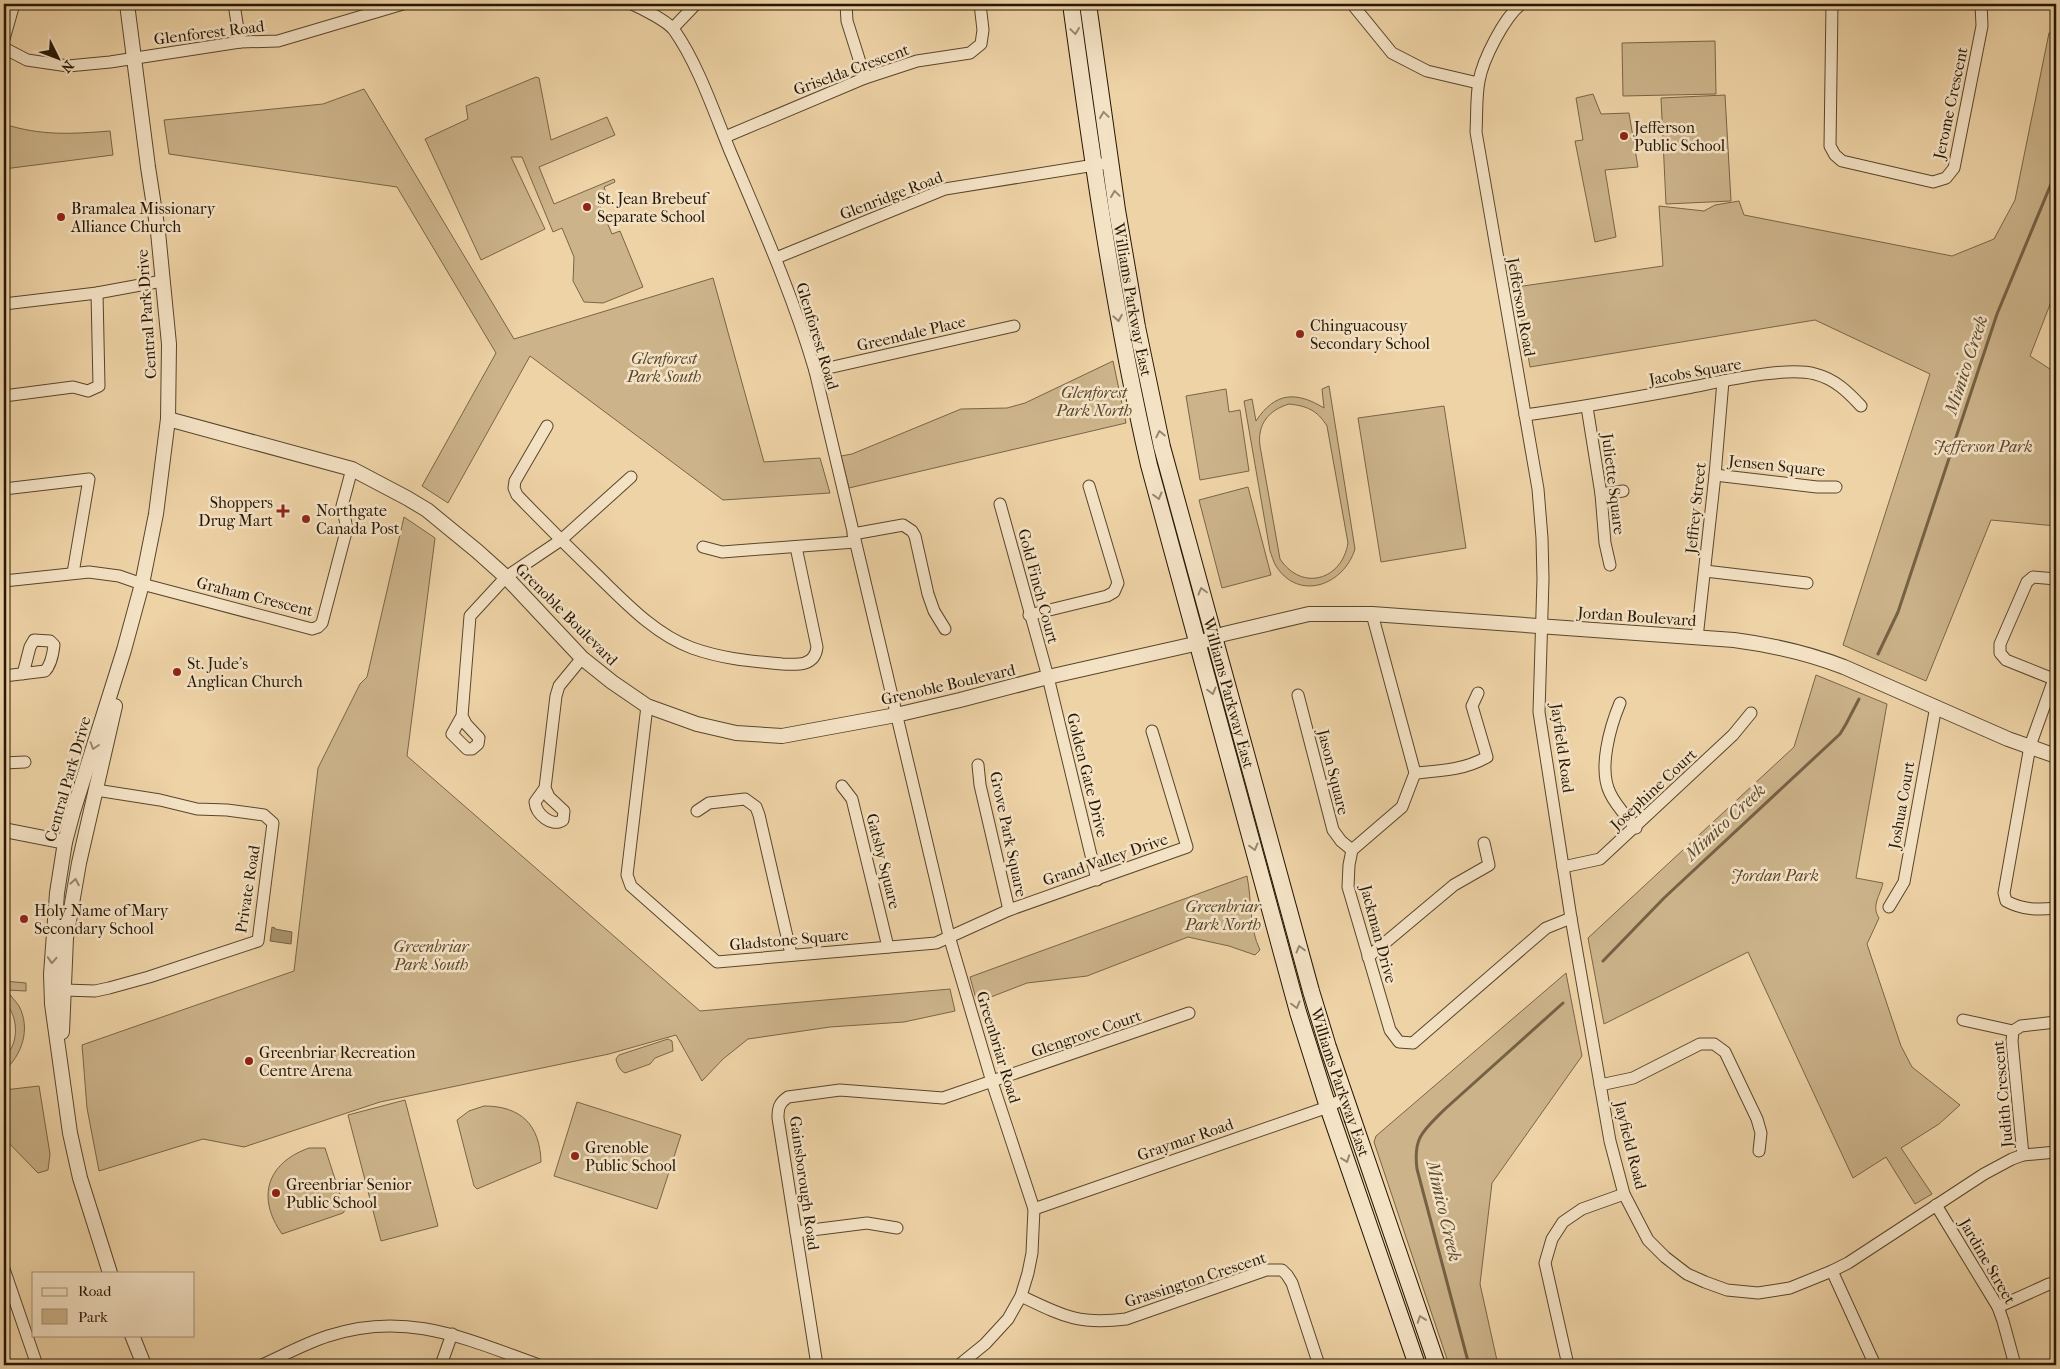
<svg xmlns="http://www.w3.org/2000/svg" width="2060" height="1369" font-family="'IM FELL French Canon',serif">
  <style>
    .green { fill: #ccb38a; stroke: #796547; fill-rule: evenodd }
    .water { fill: #aa936f; stroke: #756144 }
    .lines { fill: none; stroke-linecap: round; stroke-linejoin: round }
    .stream { stroke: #756144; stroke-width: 3 }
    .minor-casing { stroke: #58462c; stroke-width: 13 }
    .tertiary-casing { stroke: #58462c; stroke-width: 16 }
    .secondary-casing { stroke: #261704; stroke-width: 18 }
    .minor { stroke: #f4e2c5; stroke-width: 11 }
    .tertiary { stroke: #f4e2c5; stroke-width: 14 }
    .secondary { stroke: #f4e2c5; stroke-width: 16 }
    .oneway { stroke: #97876e }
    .poi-dot { fill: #8f2418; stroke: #f4e2c5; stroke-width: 2 }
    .labels { text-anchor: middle; stroke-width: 5; stroke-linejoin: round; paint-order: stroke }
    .street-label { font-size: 16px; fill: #261704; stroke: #f4e2c5 }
    .poi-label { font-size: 16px; fill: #261704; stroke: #f4e2c5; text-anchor: start }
    .park-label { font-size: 16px; font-style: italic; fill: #58462c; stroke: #f4e2c5 }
    .water-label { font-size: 18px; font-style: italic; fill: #5b492f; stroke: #f4e2c5 }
  </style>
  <rect width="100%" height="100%" fill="#eed3a6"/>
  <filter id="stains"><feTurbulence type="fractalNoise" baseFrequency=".004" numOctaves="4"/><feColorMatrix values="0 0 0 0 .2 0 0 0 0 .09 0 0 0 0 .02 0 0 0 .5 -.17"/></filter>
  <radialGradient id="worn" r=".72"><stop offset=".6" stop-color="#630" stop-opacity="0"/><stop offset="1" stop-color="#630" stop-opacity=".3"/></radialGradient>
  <!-- green -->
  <g class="green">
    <polygon points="2056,31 2056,289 2030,356 2056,373 2056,526 1991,520 1926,681 1843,645 1930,374 1815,320 1530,367 1516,287 1663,266 1659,206 1704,211 1715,205 1739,201 1744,215 1952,256 1994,239 2015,200 2049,33"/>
    <polygon points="1715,41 1716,94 1623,96 1622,43"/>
    <polygon points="536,77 539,78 551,140 607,117 615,135 539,167 554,204 614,179 615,182 604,187 609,202 600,206 612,234 620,231 643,287 603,303 584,302 573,281 574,257 562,228 553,232 522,157 511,157 545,229 481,260 425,139 468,119 466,106"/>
    <polygon points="364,89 514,339 713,278 764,462 820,458 830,493 723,500 530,356 448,503 422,486 496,353 397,187 169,154 164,120 323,104"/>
    <polygon points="1593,94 1601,114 1629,113 1638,167 1605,170 1616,237 1595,242 1575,141 1583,140 1576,98"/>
    <polygon points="1725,95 1731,201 1666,204 1661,98"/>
    <path d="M4,124C41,136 72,134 110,131L113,155L4,169Z"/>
    <polygon points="1113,361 1126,423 849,488 841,456 852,454 961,409 1007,408 1025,403"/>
    <path d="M1329,386L1355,549C1344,585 1299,602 1276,566C1273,561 1272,556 1270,551L1244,401L1252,399L1256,421C1275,392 1296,391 1324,408L1322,389ZM1289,404C1307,406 1317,410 1327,426L1348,543C1342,580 1302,592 1280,559L1260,446C1257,424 1269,410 1289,404Z"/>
    <polygon points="1226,389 1229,412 1240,410 1249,471 1200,480 1186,396"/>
    <polygon points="1444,406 1466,548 1381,562 1358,418"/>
    <polygon points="1248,487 1271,575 1222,588 1199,500"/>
    <polygon points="404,517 435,538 407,756 700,1011 950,989 955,1011 904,1022 830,1027 748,1039 723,1059 702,1081 676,1035 609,1054 380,1102 244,1147 203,1139 99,1171 87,1108 82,1045 294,971 318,768 360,684 367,677"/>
    <path d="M1816,675L1887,704L1856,878L1883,883C1880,896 1871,906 1879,918L1867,944L1901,1046L1912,1067L1960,1105L1939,1124L1901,1148L1932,1194L1915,1204L1886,1157L1853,1178L1748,952L1604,1024L1588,938L1794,747Z"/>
    <path d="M1247,876C1252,901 1249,928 1260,950L1255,955L1229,946L1188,937L1087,976L1027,983L978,1002L976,999L970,977Z"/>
    <polygon points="1566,973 1582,1056 1492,1183 1480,1284 1498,1365 1449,1365 1374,1142 1376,1136"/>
    <path d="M4,981L26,983V991L7,990C10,996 15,1000 19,1006C31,1029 22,1055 4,1071C4,1068 3,1062 4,1059C5,1056 9,1052 11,1049C19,1034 16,1013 4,1001Z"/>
    <path d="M668,1039L672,1041L673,1051L655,1058L650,1064L625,1073C620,1071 617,1064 616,1059L619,1055Z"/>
    <polygon points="39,1086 50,1154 48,1170 38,1173 4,1138 4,1090"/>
    <polygon points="405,1100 438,1226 381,1241 348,1115"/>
    <polygon points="577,1102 681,1135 657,1209 554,1176"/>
    <path d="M484,1106C521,1106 540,1125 541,1162L477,1189L474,1186L457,1120L469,1111Z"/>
    <path d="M309,1148H325L345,1210L343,1213L282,1234C256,1197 267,1163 309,1148Z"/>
  </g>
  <!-- water -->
  <polygon class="water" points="272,927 275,928 275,929 292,932 291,944 270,941"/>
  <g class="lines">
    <!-- stream -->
    <g class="stream">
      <polyline points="1878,654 1898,612 1997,314 2056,172"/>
      <polyline points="1603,961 1664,898 1840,734 1846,724 1859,699"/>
      <path d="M1469,1365L1417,1169C1413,1137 1423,1131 1445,1109L1563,1003"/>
    </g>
    <!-- minor casing -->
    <g class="minor-casing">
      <g id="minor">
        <polyline points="234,4 240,42"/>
        <path d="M632,4C643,9 667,21 674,30C698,64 714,112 730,151C761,224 793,295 815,371L949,936L992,1082L1034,1209L1032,1253L1028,1273L1021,1296L1008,1319L985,1344L959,1365"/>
        <polyline points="846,4 847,21 865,78"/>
        <polyline points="1352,4 1392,53 1427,71 1478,83"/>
        <path d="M1521,4C1504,18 1483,59 1479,81C1476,97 1477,115 1476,132L1538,489L1542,538L1543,579L1539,712L1571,918L1610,1141L1624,1194L1648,1240L1665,1257L1687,1274L1705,1282L1727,1290L1758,1293L1790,1288L1832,1271L1848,1263L1984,1174L2012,1159L2023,1155L2056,1152"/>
        <polyline points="1832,4 1830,146 1835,155 1842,161 1933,182 1946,178 1954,168 1982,26 1981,4"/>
        <polyline points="673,28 696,4"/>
        <polyline points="4,39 14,4"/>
        <polyline points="4,48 27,60 68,66 110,62 240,42 278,41 403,4"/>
        <polyline points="725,137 865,78 917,61 970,53 981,44 983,30 980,4"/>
        <polyline points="776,258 945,189 1101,164"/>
        <polyline points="4,304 97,293 162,281"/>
        <polyline points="815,371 1014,326"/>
        <polyline points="4,396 73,387 88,391 99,386 97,293"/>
        <polyline points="1587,407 1601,494 1605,543 1610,565"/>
        <path d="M1525,415C1579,408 1633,398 1687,388C1719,382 1785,366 1815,374C1835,379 1848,392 1861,406"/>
        <path d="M547,426L515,481L514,488L517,495C543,522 569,548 596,574C624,601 654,634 692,648C723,659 750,661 782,664C798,665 815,666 817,647L796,547"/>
        <polyline points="1715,475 1817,487 1836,487"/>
        <polyline points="4,489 89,479 73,573"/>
        <polyline points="1601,494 1623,491"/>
        <polyline points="1000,504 1048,677 1097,880"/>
        <polyline points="853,534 903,525 912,531 915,536 928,594 934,611 945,629"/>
        <polyline points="703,547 722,552 855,542"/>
        <polyline points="1705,571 1807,583"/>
        <polyline points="2056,579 2033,577 2027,582 2000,644 2000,653 2006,660 2056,680"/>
        <polyline points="4,581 89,572 119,576 142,584 312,629 318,627 322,623 347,528 342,506 352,469"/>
        <polyline points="1372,614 1415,773 1402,807 1352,850 1349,865 1348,887 1390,1030 1399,1042 1413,1043 1546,928 1571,918"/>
        <polyline points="1029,615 1107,596 1114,592 1118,583 1089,486"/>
        <polyline points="1697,638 1715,475 1723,381"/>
        <path d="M4,676L45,671C51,665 53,654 54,645L50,641L34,640L30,647L23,674"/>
        <path d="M2054,679L2030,746L2004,893L2006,901C2023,910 2038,910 2056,908"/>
        <polyline points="1298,695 1333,830 1341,841 1352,850"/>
        <path d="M1620,703C1610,727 1598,769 1610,793C1616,806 1627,817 1636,828"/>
        <polyline points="647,706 627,875 631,886 717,962 936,943 1009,910 1187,847 1152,731"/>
        <polyline points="462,716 466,724 479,738 478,744 472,749 467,749 452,734 462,716 470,616 506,577 561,540 631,477"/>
        <polyline points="4,763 25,762"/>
        <polyline points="978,765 980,785 1009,910"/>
        <path d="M1415,773C1441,771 1464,770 1487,757L1472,706L1478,693"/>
        <polyline points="842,786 852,799 888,947"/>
        <path d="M545,788L549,797L564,811L563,820C552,828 536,814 535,802L545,788L556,696L559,686L582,658"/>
        <polyline points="697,811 709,803 745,799 756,807 759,815 791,954"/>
        <polyline points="1563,867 1600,859 1733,735 1751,713"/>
        <polyline points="1889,907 1904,882 1936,706"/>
        <polyline points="1368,957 1454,885 1489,865 1484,843"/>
        <polyline points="64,990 95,991 109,988 149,977 258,941 273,823 264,815 227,810 197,809 160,800 96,790"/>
        <polyline points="1963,1020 2013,1031"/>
        <polyline points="1600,1085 1633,1078 1700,1044 1714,1044 1725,1052 1757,1119 1761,1133 1759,1151"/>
        <polyline points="2023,1155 2012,1041 2013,1031 2021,1026 2056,1022"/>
        <polyline points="1936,1205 1998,1307 2003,1321 2015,1365"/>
        <polyline points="1034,1209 1328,1107 1346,1097"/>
        <polyline points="796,1232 867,1223 897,1228"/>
        <polyline points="4,1269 37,1365"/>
        <polyline points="1832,1271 1875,1365"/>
        <path d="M1021,1296C1063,1316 1078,1325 1126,1319L1266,1270H1282L1287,1275L1292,1283L1319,1365"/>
        <polyline points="1998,1307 2049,1284 2056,1283"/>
        <path d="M262,1365C284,1355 306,1343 328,1336C407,1310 466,1339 539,1365"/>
        <polyline points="441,1365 452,1334"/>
        <path d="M817,1365L778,1118C778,1108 779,1103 788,1097L840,1090L943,1098L1189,1013"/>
        <polyline points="1568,1365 1545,1263 1552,1239 1563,1222 1582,1209 1624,1194"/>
      </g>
    </g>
    <!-- tertiary casing -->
    <g class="tertiary-casing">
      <g id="tertiary">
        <path d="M168,419L352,469L407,498L427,510L477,551L506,577L582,658L612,682L647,706L697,724L736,733L782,736L896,715L960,700L1048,677L1199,643L1224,634L1309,614H1372L1734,640C1772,645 1808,653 1844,667L2008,739L2056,756"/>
        <polyline points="4,830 65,842"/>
        <polyline points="62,1032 66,938 79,863 115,706"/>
        <polyline points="110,1273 80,1178 70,1133 52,1004 51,974 57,893 65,842 73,812 124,650 142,584 156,514 168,419 169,344 158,232 148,167 127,4"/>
        <polyline points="132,1335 144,1365"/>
      </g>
    </g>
    <!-- secondary casing -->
    <g class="secondary-casing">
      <g id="secondary">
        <path d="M1071,4C1092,158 1114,312 1149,465L1298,1012L1328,1107L1417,1365"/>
        <path id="s1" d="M1088,4L1117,210L1137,327L1162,447L1311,991L1328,1047L1437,1365"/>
      </g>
    </g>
    <!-- minor -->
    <use href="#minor" class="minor"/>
    <!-- tertiary -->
    <use href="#tertiary" class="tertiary"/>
    <!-- secondary -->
    <use href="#secondary" class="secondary"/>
  </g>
  <!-- one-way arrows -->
  <defs><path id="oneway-chevron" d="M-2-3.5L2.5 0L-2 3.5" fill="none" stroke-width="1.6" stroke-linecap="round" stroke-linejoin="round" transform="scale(1.25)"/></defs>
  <g class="oneway">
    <use href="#oneway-chevron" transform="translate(1075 31) rotate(82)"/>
    <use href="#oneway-chevron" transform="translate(1104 115) rotate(-98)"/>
    <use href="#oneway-chevron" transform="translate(1115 194) rotate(-98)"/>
    <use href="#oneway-chevron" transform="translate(1118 318) rotate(80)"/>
    <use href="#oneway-chevron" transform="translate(1160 434) rotate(-102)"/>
    <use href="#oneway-chevron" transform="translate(1158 496) rotate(75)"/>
    <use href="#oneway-chevron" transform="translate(1202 591) rotate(-105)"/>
    <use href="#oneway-chevron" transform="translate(1212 691) rotate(75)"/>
    <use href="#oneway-chevron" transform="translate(94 746) rotate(108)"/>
    <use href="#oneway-chevron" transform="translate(1254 847) rotate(75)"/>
    <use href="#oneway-chevron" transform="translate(75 882) rotate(-80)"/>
    <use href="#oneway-chevron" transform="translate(1300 949) rotate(-105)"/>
    <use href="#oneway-chevron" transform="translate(52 960) rotate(94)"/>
    <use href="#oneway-chevron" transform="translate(1296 1005) rotate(75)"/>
    <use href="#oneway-chevron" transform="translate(1346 1159) rotate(70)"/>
    <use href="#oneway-chevron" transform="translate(1421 1319) rotate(-109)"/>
  </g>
  <!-- markers -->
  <g class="poi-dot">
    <circle cx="1624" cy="136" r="5"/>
    <circle cx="587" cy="207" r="5"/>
    <circle cx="61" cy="217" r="5"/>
    <circle cx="1300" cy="334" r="5"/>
    <path d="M280.5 503.5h5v5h5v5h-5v5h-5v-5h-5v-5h5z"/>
    <circle cx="306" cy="519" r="5"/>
    <circle cx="177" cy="672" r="5"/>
    <circle cx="24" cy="919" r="5"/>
    <circle cx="249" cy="1061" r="5"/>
    <circle cx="575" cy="1156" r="5"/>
    <circle cx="276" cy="1193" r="5"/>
  </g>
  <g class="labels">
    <!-- street labels -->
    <g class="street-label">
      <text transform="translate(209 32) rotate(-7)" y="6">Glenforest Road</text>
      <text transform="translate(851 69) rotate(-20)" y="6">Griselda Crescent</text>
      <text transform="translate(1950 103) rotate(-78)" y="6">Jerome Crescent</text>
      <text transform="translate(891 195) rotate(-21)" y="6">Glenridge Road</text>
      <text dy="6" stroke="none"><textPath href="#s1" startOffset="299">Williams Parkway East</textPath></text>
      <text transform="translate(1522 307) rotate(80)" y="6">Jefferson Road</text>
      <text transform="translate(146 314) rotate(-94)" y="6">Central Park Drive</text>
      <text transform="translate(911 333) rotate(-13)" y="6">Greendale Place</text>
      <text transform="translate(818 336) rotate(73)" y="6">Glenforest Road</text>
      <text transform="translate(1695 371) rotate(-10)" y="6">Jacobs Square</text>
      <text transform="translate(1777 465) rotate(6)" y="6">Jensen Square</text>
      <text transform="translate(1614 484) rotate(83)" y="6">Juliette Square</text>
      <text transform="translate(1695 508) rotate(-84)" y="6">Jeffrey Street</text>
      <text transform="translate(1039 586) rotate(75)" y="6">Gold Finch Court</text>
      <text transform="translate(255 596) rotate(14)" y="6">Graham Crescent</text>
      <text transform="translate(567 614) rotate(45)" y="6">Grenoble Boulevard</text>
      <text transform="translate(1637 616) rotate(4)" y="6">Jordan Boulevard</text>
      <text transform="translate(948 684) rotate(-13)" y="6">Grenoble Boulevard</text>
      <text dy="6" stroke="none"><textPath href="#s1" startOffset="704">Williams Parkway East</textPath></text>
      <text transform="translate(1563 748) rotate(82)" y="6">Jayfield Road</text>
      <text transform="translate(1334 772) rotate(76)" y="6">Jason Square</text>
      <text transform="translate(1088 775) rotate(76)" y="6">Golden Gate Drive</text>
      <text transform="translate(67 779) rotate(-74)" y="6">Central Park Drive</text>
      <text transform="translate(1653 789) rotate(-43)" y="6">Josephine Court</text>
      <text transform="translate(1901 805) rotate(-80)" y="6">Joshua Court</text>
      <text transform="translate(1009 834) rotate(78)" y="6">Grove Park Square</text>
      <text transform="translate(1105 859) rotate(-19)" y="6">Grand Valley Drive</text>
      <text transform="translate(884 861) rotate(76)" y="6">Gatsby Square</text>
      <text transform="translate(247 889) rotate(-81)" y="6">Private Road</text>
      <text transform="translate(1379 934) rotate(75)" y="6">Jackman Drive</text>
      <text transform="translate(789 939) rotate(-5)" y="6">Gladstone Square</text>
      <text transform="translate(1086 1033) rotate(-19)" y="6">Glengrove Court</text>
      <text transform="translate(999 1047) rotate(73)" y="6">Greenbriar Road</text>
      <text dy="6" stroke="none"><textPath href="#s1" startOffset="1109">Williams Parkway East</textPath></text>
      <text transform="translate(2002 1094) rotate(-95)" y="6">Judith Crescent</text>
      <text transform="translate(1185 1139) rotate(-19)" y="6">Graymar Road</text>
      <text transform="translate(1631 1145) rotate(76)" y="6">Jayfield Road</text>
      <text transform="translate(805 1183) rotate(82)" y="6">Gainsborough Road</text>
      <text transform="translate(1988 1261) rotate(60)" y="6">Jardine Street</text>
      <text transform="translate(1195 1279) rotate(-18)" y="6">Grassington Crescent</text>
    </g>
    <!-- poi labels -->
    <g class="poi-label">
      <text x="1634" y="133">Jefferson<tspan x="1634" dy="18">Public School</tspan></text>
      <text x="597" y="204">St. Jean Brebeuf<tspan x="597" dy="18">Separate School</tspan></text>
      <text x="71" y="214">Bramalea Missionary<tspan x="71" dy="18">Alliance Church</tspan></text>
      <text x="1310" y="331">Chinguacousy<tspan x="1310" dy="18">Secondary School</tspan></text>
      <text x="273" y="508" text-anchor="end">Shoppers<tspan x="273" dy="18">Drug Mart</tspan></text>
      <text x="316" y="516">Northgate<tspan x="316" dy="18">Canada Post</tspan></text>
      <text x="187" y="669">St. Jude's<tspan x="187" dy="18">Anglican Church</tspan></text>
      <text x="34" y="916">Holy Name of Mary<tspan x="34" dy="18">Secondary School</tspan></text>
      <text x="259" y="1058">Greenbriar Recreation<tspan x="259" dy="18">Centre Arena</tspan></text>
      <text x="585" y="1153">Grenoble<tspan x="585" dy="18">Public School</tspan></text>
      <text x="286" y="1190">Greenbriar Senior<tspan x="286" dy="18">Public School</tspan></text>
    </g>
    <!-- park labels -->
    <g class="park-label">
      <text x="664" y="364">Glenforest<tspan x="664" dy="18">Park South</tspan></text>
      <text x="1094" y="398">Glenforest<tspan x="1094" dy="18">Park North</tspan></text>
      <text x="1983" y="452">Jefferson Park</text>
      <text x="1775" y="881">Jordan Park</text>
      <text x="1223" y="912">Greenbriar<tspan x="1223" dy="18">Park North</tspan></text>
      <text x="431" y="952">Greenbriar<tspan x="431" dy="18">Park South</tspan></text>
    </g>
    <!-- water labels -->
    <g class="water-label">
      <text transform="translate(1966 365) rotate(-72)" y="6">Mimico Creek</text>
      <text transform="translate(1725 822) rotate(-43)" y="6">Mimico Creek</text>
      <text transform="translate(1444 1211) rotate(77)" y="6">Mimico Creek</text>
    </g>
  </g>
  <!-- margin -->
  <rect width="2060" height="1369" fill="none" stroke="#eed3a6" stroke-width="20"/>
  <rect x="5" y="5" width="2050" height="1359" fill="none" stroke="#261704" stroke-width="2.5"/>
  <rect x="10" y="10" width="2040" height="1349" fill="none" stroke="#261704"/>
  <!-- legend -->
  <rect x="32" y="1272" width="162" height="65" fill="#f4e2c5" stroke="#a29178"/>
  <rect x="42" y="1288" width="25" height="8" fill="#f4e2c5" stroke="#a29178"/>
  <text x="78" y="1296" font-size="15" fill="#261704">Road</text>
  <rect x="42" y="1309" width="25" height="15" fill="#ccb38a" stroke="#a29178"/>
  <text x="78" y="1322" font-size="15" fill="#261704">Park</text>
  <!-- north arrow -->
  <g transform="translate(58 58) rotate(132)" stroke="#f4e2c5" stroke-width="4" paint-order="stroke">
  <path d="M0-4L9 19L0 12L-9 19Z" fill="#261704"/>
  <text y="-8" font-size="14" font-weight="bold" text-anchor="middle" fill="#261704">N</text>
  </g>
  <rect width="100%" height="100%" filter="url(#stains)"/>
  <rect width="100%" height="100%" fill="url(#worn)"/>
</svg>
